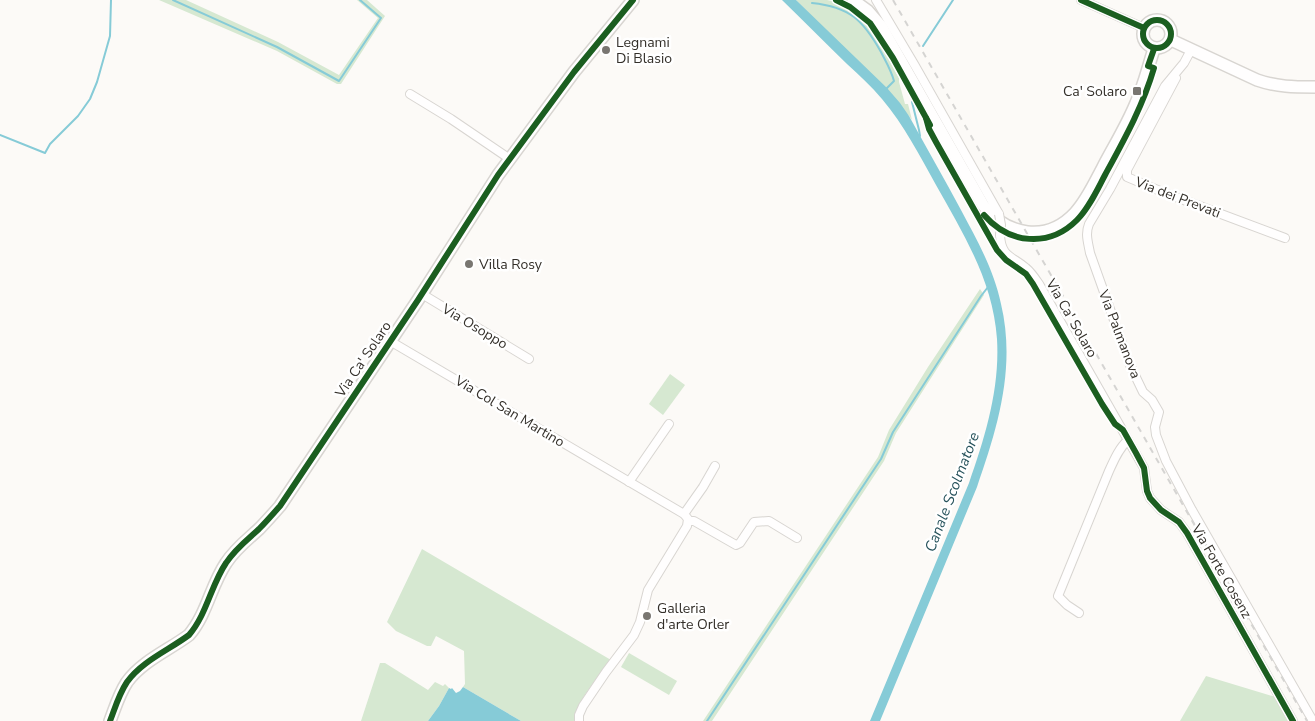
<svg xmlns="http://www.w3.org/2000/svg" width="1315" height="721" font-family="'Nunito Sans',sans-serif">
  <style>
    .green { fill: #d6e8d1 }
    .water { fill: #86cbd7 }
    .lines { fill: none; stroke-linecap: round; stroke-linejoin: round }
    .stream { stroke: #86cbd7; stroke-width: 2 }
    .street-casing { stroke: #d8d5d1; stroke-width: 10 }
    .secondary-casing { stroke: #d8d5d1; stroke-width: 14 }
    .street { stroke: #fffefe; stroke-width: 8 }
    .secondary { stroke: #fffefe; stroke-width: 11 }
    .rail { stroke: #d5d4d2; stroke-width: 2; stroke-dasharray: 6 6; stroke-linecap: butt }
    .street-bridge-casing { stroke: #d8d5d1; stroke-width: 10; stroke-linecap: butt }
    .street-bridge { stroke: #fffefe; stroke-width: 8 }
    .cycleway-casing { stroke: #fff; stroke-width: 9 }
    .cycleway { stroke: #1b5e20; stroke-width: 6 }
    .poi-dot { fill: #797671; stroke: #fff; stroke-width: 2 }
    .labels { text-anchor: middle; stroke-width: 5; stroke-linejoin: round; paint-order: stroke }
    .poi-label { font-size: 14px; fill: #332f29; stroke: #fff; text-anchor: start }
    .street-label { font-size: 14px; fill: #332f29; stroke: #fff }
    .water-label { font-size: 15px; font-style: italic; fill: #26525b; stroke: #fff }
  </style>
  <rect width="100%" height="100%" fill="#fcfaf7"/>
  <!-- green -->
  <g class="green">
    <polygon points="159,0 186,0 278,42 339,75 378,18 357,0 367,0 385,16 341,84 337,84 277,51"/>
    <path d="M796,0C806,0 817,0 827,0C865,6 883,49 899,78V82L905,104H908L912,120L909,116Z"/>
    <polygon points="980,289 984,295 896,433 884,461 712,721 703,721 878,457 889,430 928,367"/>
    <polygon points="670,374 685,385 663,415 649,404"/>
    <path d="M422,549L611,660C601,673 573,706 574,721H521L463,687L465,684L464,651L436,636L431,646H427L396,631L387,622Z"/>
    <polygon points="629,653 677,681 669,695 621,667"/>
    <polygon points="380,663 385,663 428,690 435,682 443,686 445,684 449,688 439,706 428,721 361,721"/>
    <polygon points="1206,676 1279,698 1293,721 1180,721"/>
  </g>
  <!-- water -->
  <g class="water">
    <path d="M782,0H796L887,88L900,103L909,116C926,147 944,178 961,210C977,240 994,270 1001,304C1016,367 998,427 977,487L880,721H870L969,483C985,437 1000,389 997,339C993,281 964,235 936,185C920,156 904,125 882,99C871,86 859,75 847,64C825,43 804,21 782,0Z"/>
    <polygon points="463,687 521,721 428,721 439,706 449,688 451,689 452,688 456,693 460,691"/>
  </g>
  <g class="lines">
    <!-- stream -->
    <g class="stream">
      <polyline points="173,0 277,47 339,81 381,18 360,0"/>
      <path d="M812,3C850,7 863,20 881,52C886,62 891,70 894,81L886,89"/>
      <polyline points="923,46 953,0"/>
      <polyline points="912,102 919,130 920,136"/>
      <polyline points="0,135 45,153 50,144 78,116 90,99 97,82 110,36 111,0"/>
      <polyline points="707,721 881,459 893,432 981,296 988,287"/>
    </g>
    <!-- street casing -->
    <g class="street-casing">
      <g id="street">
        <polyline points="876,0 914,64 999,214"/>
        <polyline points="1081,0 1144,28"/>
        <path d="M1191,50L1184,63L1165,86L1110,189L1089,224C1085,234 1088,242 1090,253L1130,365L1143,392L1152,400L1159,412L1155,427L1156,435L1166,461L1192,510L1313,721"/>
        <polyline points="1176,78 1127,170 1127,177 1165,193 1285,238"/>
        <polyline points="410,94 451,119 510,159"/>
        <path d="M1000,235C1001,257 1012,256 1026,268C1031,272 1035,278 1039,284L1144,468L1147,491L1150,498L1161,510L1179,522L1187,533L1293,721"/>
        <polyline points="422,294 529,359"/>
        <polyline points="390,341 684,514 688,519 687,526 648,590 640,622 634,635 606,672 583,706 579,715 579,721"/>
        <polyline points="629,482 669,424"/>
        <polyline points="684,514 703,487 715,466"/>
        <polyline points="688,521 694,521 736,545 740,543 754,522 769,521 797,538"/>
        <path d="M1079,613L1067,605L1058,596L1109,471C1114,460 1119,448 1128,440"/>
      </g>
    </g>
    <!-- secondary casing -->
    <g class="secondary-casing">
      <g id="secondary">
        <path d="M853,0L868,11L881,26L983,205C1007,236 1047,243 1075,213C1087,200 1095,182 1103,167C1114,146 1127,125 1136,103C1144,85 1148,67 1154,49"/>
        <circle cx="1157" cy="34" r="14"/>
        <path d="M1171,40L1257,80C1277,87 1294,87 1315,87"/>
        <path d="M110,721C115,708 119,694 127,682C142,661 169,650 189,635C207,614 211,585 226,563C235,549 247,540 259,529C266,522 273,514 280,506L418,300L498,175L574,72L633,0"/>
      </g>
    </g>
    <!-- street -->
    <use href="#street" class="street"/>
    <!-- secondary -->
    <use href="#secondary" class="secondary"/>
    <!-- rail -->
    <polyline class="rail" points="893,0 1307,721"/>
    <!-- street-bridge casing -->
    <g class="street-bridge-casing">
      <polyline id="street-bridge" points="999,214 1001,225 1000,235"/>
    </g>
    <!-- street-bridge -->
    <use href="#street-bridge" class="street-bridge"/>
    <!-- cycleway casing -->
    <g class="cycleway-casing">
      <g id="cycleway">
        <polyline points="836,0 850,7 870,23 893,58 930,125"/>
        <polyline points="1081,0 1144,28"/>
        <circle cx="1157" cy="34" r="14"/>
        <polyline points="926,118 929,129 936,142 997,250 1006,260 1026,274 1033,284 1102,404 1115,424 1123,430 1136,453 1144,468 1147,491 1150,498 1161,510 1179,522 1187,533 1293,721"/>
        <path d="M984,215C1009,244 1049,248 1077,220C1089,208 1097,190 1105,175C1124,140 1143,106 1154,68L1148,66L1154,49"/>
        <path d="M110,721C115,708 119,694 127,682C142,661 169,650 189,635C207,614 211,585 226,563C235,549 247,540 259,529C266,522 273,514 280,506L418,300L498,175L574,72L633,0"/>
      </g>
    </g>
    <!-- cycleway -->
    <use href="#cycleway" class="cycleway"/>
  </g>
  <!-- markers -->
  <g class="poi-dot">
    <circle cx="606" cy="50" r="5"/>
    <rect x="1132" y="86" width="10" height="10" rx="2.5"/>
    <circle cx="469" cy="264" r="5"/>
    <circle cx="647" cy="616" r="5"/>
  </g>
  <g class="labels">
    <!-- poi labels -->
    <g class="poi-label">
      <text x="616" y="47">Legnami<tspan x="616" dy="16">Di Blasio</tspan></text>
      <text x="1127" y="96" text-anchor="end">Ca' Solaro</text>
      <text x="479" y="269">Villa Rosy</text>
      <text x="657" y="613">Galleria<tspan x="657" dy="16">d'arte Orler</tspan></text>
    </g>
    <!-- street labels -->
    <g class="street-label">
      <text transform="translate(1178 197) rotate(21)" y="5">Via dei Prevati</text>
      <text transform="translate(1072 318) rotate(60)" y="5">Via Ca' Solaro</text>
      <text transform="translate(475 326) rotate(31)" y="5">Via Osoppo</text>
      <text transform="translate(1120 334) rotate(69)" y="5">Via Palmanova</text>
      <text transform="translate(363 359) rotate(-56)" y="5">Via Ca' Solaro</text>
      <text transform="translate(510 411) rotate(31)" y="5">Via Col San Martino</text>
      <text transform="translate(1222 571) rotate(60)" y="5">Via Forte Cosenz</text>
    </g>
    <!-- water labels -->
    <g class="water-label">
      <text transform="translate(952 492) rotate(-69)" y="5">Canale Scolmatore</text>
    </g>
  </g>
</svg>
